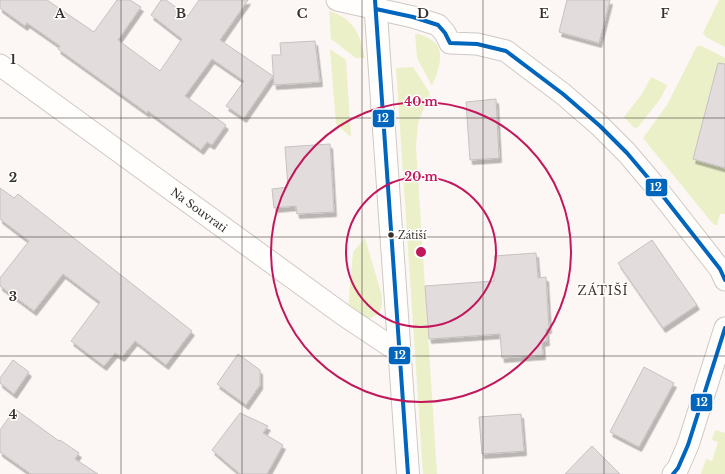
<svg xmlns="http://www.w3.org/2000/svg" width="725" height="474" font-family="'Libre Baskerville',serif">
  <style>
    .green { fill: #ebf0c9 }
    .building { fill: #e3dcdd; stroke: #c7c1c1; filter: url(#shadow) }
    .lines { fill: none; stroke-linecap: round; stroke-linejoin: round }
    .minor-casing { stroke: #cfc9c5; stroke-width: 23 }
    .primary-casing { stroke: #cfc9c5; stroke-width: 24 }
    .minor { stroke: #fffefd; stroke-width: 21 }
    .primary { stroke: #fffefd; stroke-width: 22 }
    .bus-1-casing { stroke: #fff; stroke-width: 7 }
    .bus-1 { stroke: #0065bd; stroke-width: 4 }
    .grid { fill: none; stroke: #38312b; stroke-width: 1; stroke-opacity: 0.55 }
    .ring { fill: none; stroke: #c2185b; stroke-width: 2 }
    .bus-dot { fill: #38312b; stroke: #fff; stroke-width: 1.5 }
    .labels { text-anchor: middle; stroke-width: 3; stroke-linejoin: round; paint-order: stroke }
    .bus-label { font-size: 10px; fill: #38312b; stroke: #fff; text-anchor: start }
    .street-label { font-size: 11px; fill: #38312b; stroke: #fff }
    .neighbourhood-label { font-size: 12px; letter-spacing: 1px; fill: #433428; stroke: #fff }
    .grid-label { font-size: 13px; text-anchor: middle; font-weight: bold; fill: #38312b; stroke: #fff; stroke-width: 3; stroke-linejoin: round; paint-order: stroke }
    .centre { fill: #c2185b; stroke: #fff; stroke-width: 2 }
    .ring-label { font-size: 12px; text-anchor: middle; font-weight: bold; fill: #c2185b; stroke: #fff; stroke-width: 3; stroke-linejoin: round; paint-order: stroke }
    .line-badge { stroke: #fff; stroke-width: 1.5 }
    .badge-label { font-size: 11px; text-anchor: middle; font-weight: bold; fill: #fff }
  </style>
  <defs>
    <filter id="shadow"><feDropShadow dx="2.5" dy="4.5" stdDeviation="0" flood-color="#0004"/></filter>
  </defs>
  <rect width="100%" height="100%" fill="#fcf7f4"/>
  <!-- green -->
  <g class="green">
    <polygon points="719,0 725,0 725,47 706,37 703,33"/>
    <path d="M329,11C354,19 360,34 365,58H356L331,39Z"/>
    <path d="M415,34C421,34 425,36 430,39C448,49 438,71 432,86L417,58Z"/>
    <polygon points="697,46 702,46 725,58 725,86 713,83 693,159 725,168 725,214 720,214 717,225 714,225 643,138 667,105"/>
    <polygon points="330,49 346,60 351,137 336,124"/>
    <polygon points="413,67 430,93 418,123 416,147 437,474 423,474 396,68"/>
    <polygon points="651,77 667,85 661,98 638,127 636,128 633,127 624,117 642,94"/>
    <polygon points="365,238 382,296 382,305 379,313 369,319 363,319 348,310 353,252"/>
    <polygon points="716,430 725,433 725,474 701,474 706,459 712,461 718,442 712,440 714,433"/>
  </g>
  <!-- building -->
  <g class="building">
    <polygon points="0,0 47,0 94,32 117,0 130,0 141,7 118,40 160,71 182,39 151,15 161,0 166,0 188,16 199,0 248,0 220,40 273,76 244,118 226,106 244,81 212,59 185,96 226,125 212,145 207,142 201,150 148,111 147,113 58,49 60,46 27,23 25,26 0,8"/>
    <polygon points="567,0 610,0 599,43 559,32"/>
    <polygon points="315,41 320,82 274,85 272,55 281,55 280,43"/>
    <polygon points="718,63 725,64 725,168 693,159"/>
    <polygon points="496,99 499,158 470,160 466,102"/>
    <polygon points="330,144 334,212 297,214 296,206 274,208 272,189 288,187 285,147"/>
    <polygon points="0,188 14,198 18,194 192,331 166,365 135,341 122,357 115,353 104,366 71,341 100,302 63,274 34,311 0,286 0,278 29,241 0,219"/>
    <polygon points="652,240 697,305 663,328 618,263"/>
    <polygon points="536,253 538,278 546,277 549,329 546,329 547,341 542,342 543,355 502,358 500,334 429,339 425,286 494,281 494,269 496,269 494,256"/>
    <polygon points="238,354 260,370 260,385 246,405 217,384"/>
    <polygon points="13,360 29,372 14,394 0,383 0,378"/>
    <polygon points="644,367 674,383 639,447 610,432"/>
    <polygon points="15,409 59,441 60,440 79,453 75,459 98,474 31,474 0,452 0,430"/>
    <polygon points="240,413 268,426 263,433 283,445 267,474 240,474 212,450"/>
    <polygon points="521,414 524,451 482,454 479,417"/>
    <polygon points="592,446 620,474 565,474"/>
  </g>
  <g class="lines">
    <!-- minor casing -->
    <g class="minor-casing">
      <g id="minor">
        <polyline points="337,0 413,17 438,25 445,33 450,43 477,44 506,51 563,94 600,126 627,153 655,186 720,269 725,280"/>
        <polyline points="0,65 345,316 399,352"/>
        <polyline points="673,474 678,468 688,445 725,328"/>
      </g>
    </g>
    <!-- primary casing -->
    <g class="primary-casing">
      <polyline id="primary" points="375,0 408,474"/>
    </g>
    <!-- minor -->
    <use href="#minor" class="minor"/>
    <!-- primary -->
    <use href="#primary" class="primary"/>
    <!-- bus-1 casing -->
    <g class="bus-1-casing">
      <g id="bus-1">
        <polyline points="375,0 408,474"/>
        <polyline points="376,9 413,17 438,25 445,33 450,43 477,44 506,51 563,94 600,126 627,153 655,186 720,269 725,280"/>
        <polyline points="673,474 678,468 688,445 725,328"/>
      </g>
    </g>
    <!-- bus-1 -->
    <use href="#bus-1" class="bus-1"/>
  </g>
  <!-- grid -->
  <path class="grid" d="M121,0V474M242,0V474M362,0V474M483,0V474M604,0V474M0,118H725M0,237H725M0,356H725"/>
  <!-- distance rings -->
  <g class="ring">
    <circle cx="421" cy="252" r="75"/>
    <circle cx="421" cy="252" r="150"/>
  </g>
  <!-- markers -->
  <circle class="bus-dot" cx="391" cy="235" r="3.5"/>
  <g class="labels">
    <!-- bus labels -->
    <g class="bus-label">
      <text x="398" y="239">Zátiší</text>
    </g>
    <!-- street labels -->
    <g class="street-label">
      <text transform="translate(199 210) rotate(36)" y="4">Na Souvrati</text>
    </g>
    <!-- neighbourhood labels -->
    <g class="neighbourhood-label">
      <text x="603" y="295">ZÁTIŠÍ</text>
    </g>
  </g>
  <g class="grid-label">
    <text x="60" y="18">A</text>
    <text x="181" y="18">B</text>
    <text x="302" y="18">C</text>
    <text x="423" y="18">D</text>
    <text x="544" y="18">E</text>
    <text x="665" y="18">F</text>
    <text x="13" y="64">1</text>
    <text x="13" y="182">2</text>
    <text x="13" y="301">3</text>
    <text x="13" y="419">4</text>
  </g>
  <circle cx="421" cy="252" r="6" class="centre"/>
  <g class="ring-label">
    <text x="421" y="106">40 m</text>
    <text x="421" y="181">20 m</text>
  </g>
  <g class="line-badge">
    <rect x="372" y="109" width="23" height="19" rx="4" fill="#0065bd"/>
    <rect x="645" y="178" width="23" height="19" rx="4" fill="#0065bd"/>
    <rect x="388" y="346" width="23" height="19" rx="4" fill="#0065bd"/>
    <rect x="690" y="393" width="23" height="19" rx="4" fill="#0065bd"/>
  </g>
  <g class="badge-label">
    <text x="383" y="122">12</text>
    <text x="656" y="191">12</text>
    <text x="400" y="359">12</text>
    <text x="702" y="406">12</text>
  </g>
</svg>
